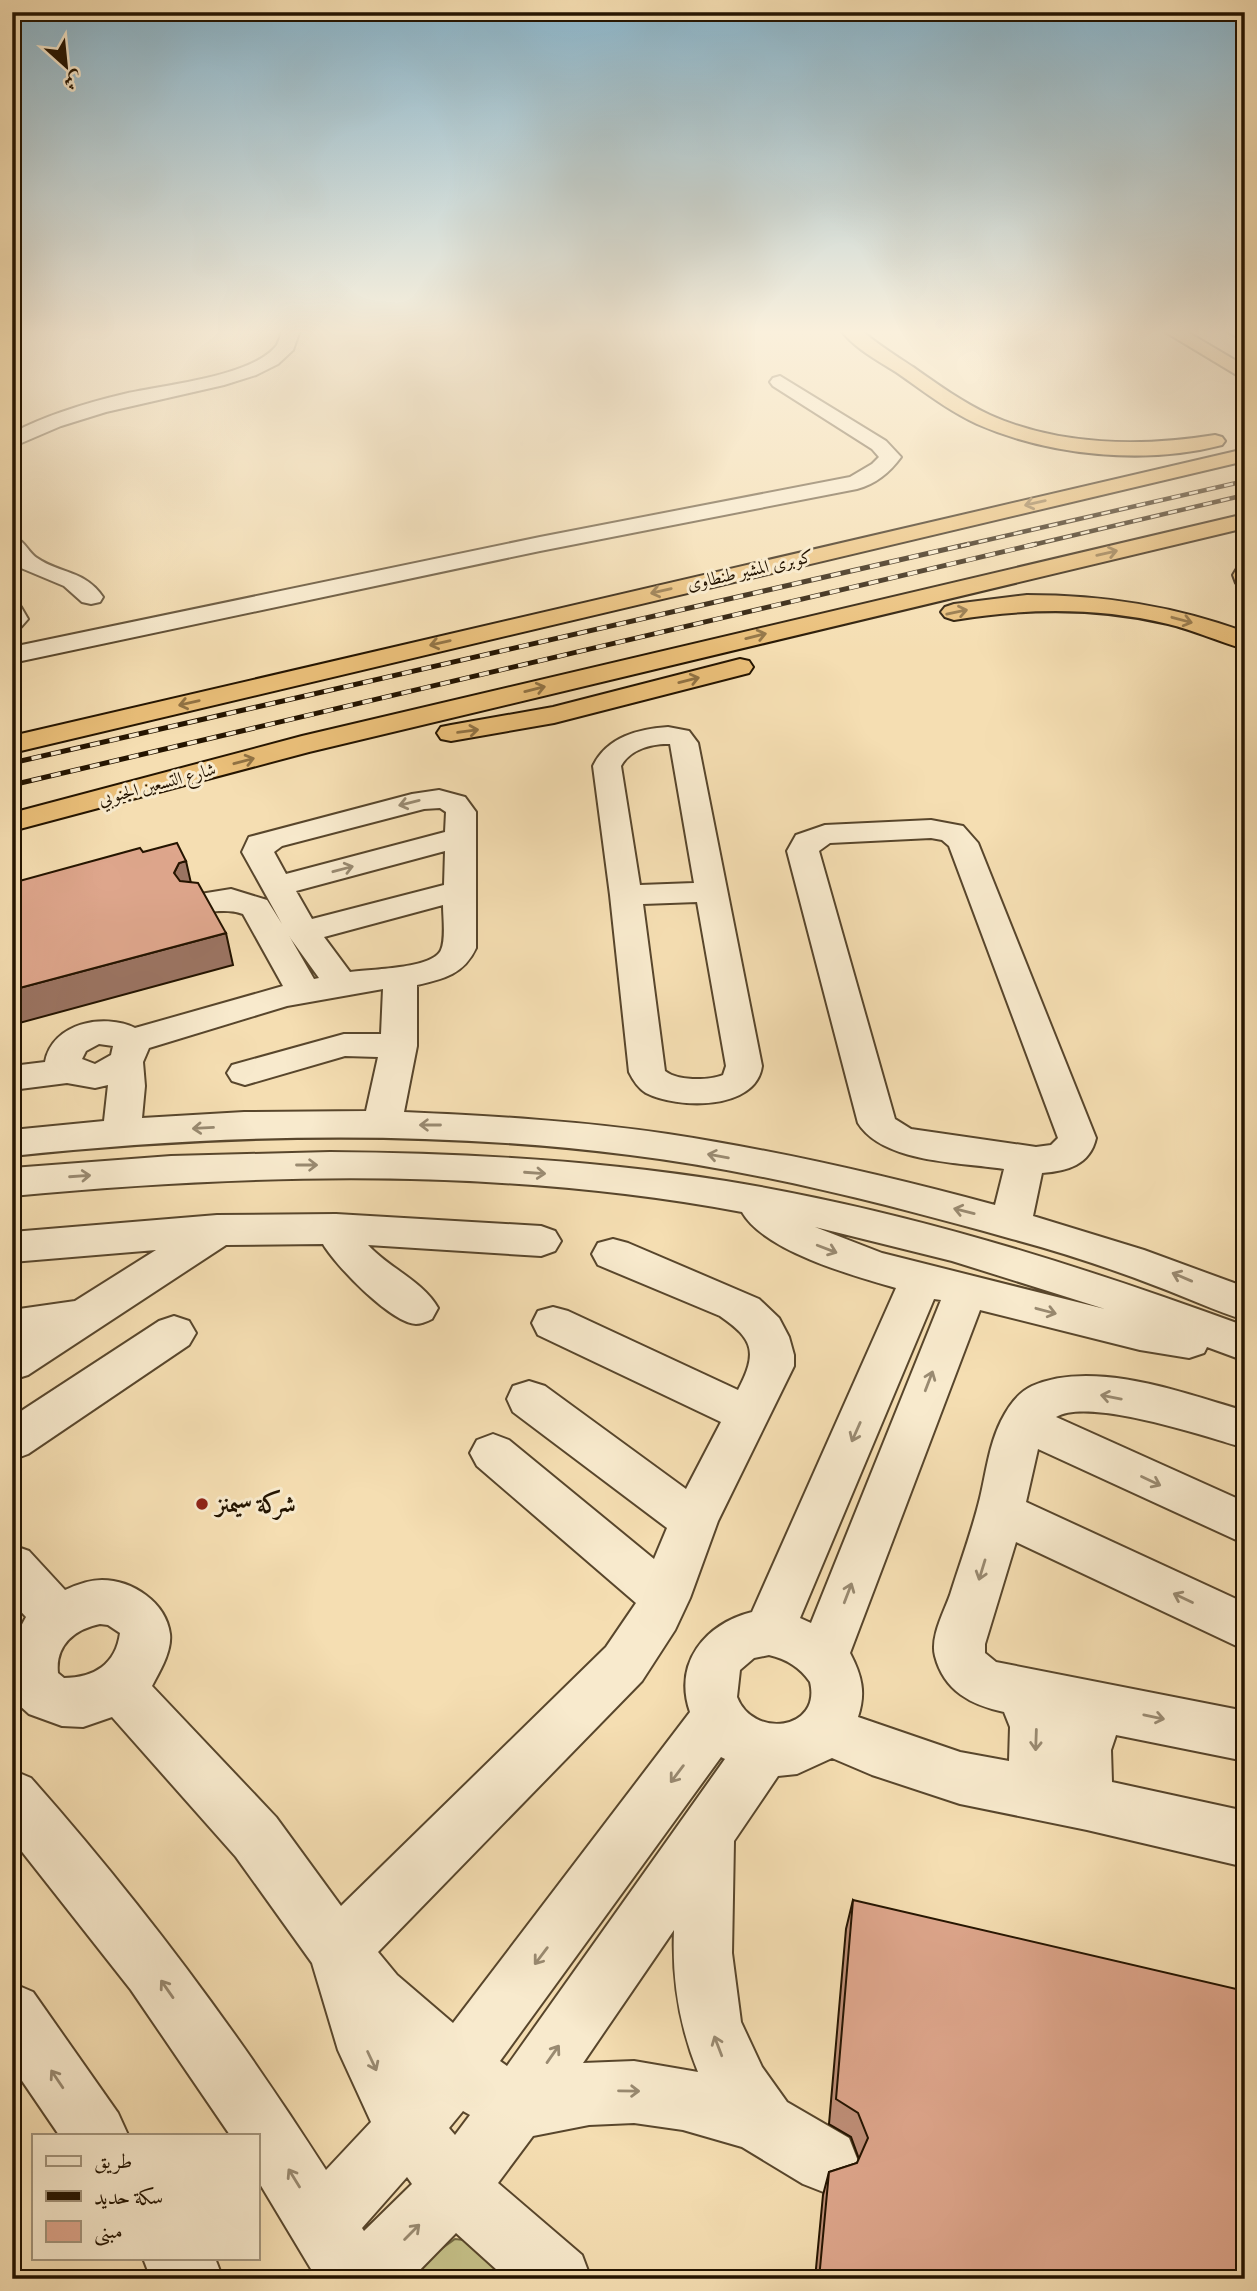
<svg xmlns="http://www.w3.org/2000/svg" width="1257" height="2291" font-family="Vollkorn,Amiri,serif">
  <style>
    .green { fill: #c4bf87; stroke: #746a44; stroke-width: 2 }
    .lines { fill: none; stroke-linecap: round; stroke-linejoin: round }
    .minor-casing { stroke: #58462c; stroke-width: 4 }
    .highway-casing { stroke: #241400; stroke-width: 4 }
    .minor { fill: #f8eacd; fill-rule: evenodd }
    .highway { fill: #eabf79; fill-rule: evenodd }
    .rail-far1-casing { stroke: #241400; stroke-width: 4.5 }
    .rail-casing { stroke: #241400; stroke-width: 5 }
    .rail-far1 { stroke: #f8eacd; stroke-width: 2.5; stroke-dasharray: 9; stroke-linecap: butt }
    .rail { stroke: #f8eacd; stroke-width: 3.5; stroke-dasharray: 10; stroke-linecap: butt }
    .wall { fill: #bf8f78; stroke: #241400; stroke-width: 2 }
    .shaded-wall { fill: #9b7462; stroke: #241400; stroke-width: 2 }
    .building { fill: #dea68c; stroke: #241400; stroke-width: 2 }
    .oneway { stroke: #917243 }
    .oneway2 { stroke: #998a71 }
    .poi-dot { fill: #8f2418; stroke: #f8eacd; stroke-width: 2.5 }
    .labels { text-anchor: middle; stroke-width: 6; stroke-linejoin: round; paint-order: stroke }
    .far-street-label { font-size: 18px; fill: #241400; stroke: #f8eacd }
    .near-poi-label { font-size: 24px; font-weight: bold; fill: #241400; stroke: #f8eacd; text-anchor: start }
  </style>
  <rect width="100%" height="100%" fill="#f5deb2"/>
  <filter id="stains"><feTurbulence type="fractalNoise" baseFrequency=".00286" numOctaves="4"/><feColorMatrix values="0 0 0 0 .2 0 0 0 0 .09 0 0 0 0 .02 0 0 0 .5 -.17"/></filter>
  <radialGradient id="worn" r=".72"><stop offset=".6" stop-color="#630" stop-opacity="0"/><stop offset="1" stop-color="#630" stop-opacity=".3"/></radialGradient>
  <!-- green -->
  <polygon class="green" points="455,2239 472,2241 511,2279 419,2279 426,2260"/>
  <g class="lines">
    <!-- minor casing -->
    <g class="minor-casing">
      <g id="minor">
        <path d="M282,330H300L293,350L278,364L256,375L224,385L106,412L61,426L12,447V433C47,415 86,403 124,394C162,385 253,377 277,345C279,341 281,335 282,330Z"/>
        <path d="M780,376L886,441L901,457C890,472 876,484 857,489L540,551L12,663V647L540,537L850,477L872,464L879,457L872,449L773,386L770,382L773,378Z"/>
        <path d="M12,537C25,540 27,551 37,558C60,574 85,570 103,597L100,602L91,604L82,602L64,586L21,568L12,559Z"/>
        <polygon points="12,605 21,607 28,619 21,627 12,630"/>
        <path d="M668,727L689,731L698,743L762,1066C756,1111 677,1109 646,1093C638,1088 633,1080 629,1072L610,895L593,766C607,737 638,729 668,727ZM670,744L694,883L640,885L621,766C630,749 653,743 670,744ZM697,902L726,1066L723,1075C707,1081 678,1081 665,1071L643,904Z"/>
        <path d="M439,790L465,797L476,812V948C464,974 444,979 417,985V1046L404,1112C492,1116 581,1121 668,1134C779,1151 888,1176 995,1205L1004,1169C960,1162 883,1163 858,1123L787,851L796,835L825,825L931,820L963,826L978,843L1096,1138C1090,1165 1067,1171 1042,1173L1033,1216L1144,1250L1245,1287V1320C1215,1311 1186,1297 1156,1286C1109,1268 1061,1252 1012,1239C887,1204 759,1171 630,1155C424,1129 218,1134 12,1156V1130L104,1121L108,1085L95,1088L67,1083L12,1090V1066L45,1062C52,1023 104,1013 135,1028L283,986L243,914C224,907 207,915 188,910L183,903L188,896L231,889L267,900L282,924L242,852L249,837L412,794ZM440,808L446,812L445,832L286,874L274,852L282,846L424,809ZM931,838L942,840L949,846L1058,1138L1051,1145L1036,1147L911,1129L895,1119L819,851L830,843ZM445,851L444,885L312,919L296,891ZM443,905C443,918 446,939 441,950C433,969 370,969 350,972L324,937ZM288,934L291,939L319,978L314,979ZM383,989L381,1034H344L232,1065L227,1073L232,1081L245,1085L345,1056L378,1057L366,1111L244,1112L142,1118L145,1086L143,1062L149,1048L287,1006ZM99,1044L113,1046L111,1055L95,1064L82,1059L86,1051Z"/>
        <path d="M330,1152C463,1153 595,1160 726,1181C904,1210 1076,1264 1245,1326V1361L1207,1347L1204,1353L1189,1358L1140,1350L980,1310L850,1653C862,1676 866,1693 858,1717L960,1752L1009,1761L1010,1727L1004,1712C971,1705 944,1691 935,1656C930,1637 944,1612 950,1595C960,1563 972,1531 980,1498C986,1473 989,1445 1001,1421C1008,1407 1017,1393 1032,1386C1093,1359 1184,1393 1245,1411V1448C1207,1437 1089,1397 1056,1417L1245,1502V1544L1038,1449L1026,1502L1245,1603V1650L1016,1542L985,1644V1653L996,1662L1245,1711V1761L1116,1735L1111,1750L1112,1782L1245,1811V1867L1087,1830L960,1804L872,1775L832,1758L797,1774L778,1776L734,1841L732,1953L741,2022L762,2067L787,2102L849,2138L858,2161L849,2184L826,2193L803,2184L742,2147L683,2130L634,2123L589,2125L533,2136L498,2183L582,2255L591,2279H507L456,2233L411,2279H317L257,2179V2135H230L131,1990L12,1839V1770L31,1778C140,1901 238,2032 326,2170L371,2122L338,2050L312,1963L236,1857L112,1717L83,1727L62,1726L29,1714L19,1705L12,1689V1643L26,1617L12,1602V1545L29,1551L65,1590C76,1585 89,1580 102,1580C132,1580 166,1602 170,1634C172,1651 160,1671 152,1686L276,1817L341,1906L606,1647L636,1603L477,1466L470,1453L477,1440L493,1434L509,1440L654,1559L667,1528L513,1412L507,1399L513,1386L529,1381L545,1386L686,1489L721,1422L538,1335L532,1323L538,1311L553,1307L568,1311L738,1390C757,1353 755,1340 720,1316L598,1265L592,1254L598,1243L613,1239L628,1243L759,1299L779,1318L789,1337L794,1355V1366L718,1521L690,1598L675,1630L642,1681L378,1952L397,1975L453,2023L690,1712C673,1663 705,1624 752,1612L896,1288C854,1276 764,1251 742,1212C502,1167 254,1173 12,1196V1168L171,1156ZM815,1227L952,1261L1105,1309L882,1253ZM934,1299L941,1300L811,1623L800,1618ZM100,1624L108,1625L120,1633C116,1664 94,1678 64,1678L58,1673C55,1645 75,1629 100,1624ZM769,1655C786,1659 800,1667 810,1682C822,1730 753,1739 737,1697L740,1670L754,1658ZM721,1757L725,1759L507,2066L500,2061ZM674,1930C672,1980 679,2025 698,2072L634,2061L583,2063ZM463,2111L470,2115L455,2135L449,2128ZM407,2177L412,2184L364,2231L362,2228Z"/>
        <path d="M336,1214L541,1226L555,1231L561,1241L555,1251L541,1256L368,1245C389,1268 424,1282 438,1308L432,1319C428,1321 421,1324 416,1324C391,1323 335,1265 323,1244L226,1245L28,1375L12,1380V1310L75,1301L156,1250L12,1262V1232L217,1215Z"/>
        <polygon points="174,1316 189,1321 196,1333 189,1345 28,1454 12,1460 12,1417 159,1321"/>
        <polygon points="12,1983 33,1992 118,2113 128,2135 59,2135 12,2066"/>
        <polygon points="143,2258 215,2258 223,2279 151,2279"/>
      </g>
    </g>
    <!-- highway casing -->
    <g class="highway-casing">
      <g id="highway">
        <path d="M841,330H861C877,344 895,355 913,367C937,384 962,402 990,415C1059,446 1141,447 1215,435L1222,437L1225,441L1222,445C1145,465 1050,456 977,424C947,410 922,390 896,372C877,360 854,348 841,330Z"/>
        <polygon points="1162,330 1184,330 1245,366 1245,380"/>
        <polygon points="1224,330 1245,330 1245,341"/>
        <polygon points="1245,449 1245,461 12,753 12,736"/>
        <polygon points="1245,514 1245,528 309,752 12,831 12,813 302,736"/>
        <polygon points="1245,568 1245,585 1236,583 1233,575 1236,570"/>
        <path d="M1027,595C1103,595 1174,606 1245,632V649C1219,642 1194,630 1168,624C1097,607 1026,608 954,620L945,617L941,612L945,607L954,604Z"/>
        <polygon points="740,659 749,661 753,667 749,673 554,723 451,741 441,739 437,733 441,727 451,725 553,707"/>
      </g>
    </g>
    <!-- minor -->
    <use href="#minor" class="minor"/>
    <!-- highway -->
    <use href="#highway" class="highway"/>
    <!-- rail-far1 casing -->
    <g class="rail-far1-casing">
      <g id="rail-far1">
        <polyline points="961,546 1245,481"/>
        <polyline points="1028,546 1245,495"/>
      </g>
    </g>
    <!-- rail casing -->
    <g class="rail-casing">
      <g id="rail">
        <polyline points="12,763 969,544"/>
        <polyline points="12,785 1036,544"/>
      </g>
    </g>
    <!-- rail-far1 -->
    <use href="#rail-far1" class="rail-far1"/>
    <!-- rail -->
    <use href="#rail" class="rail"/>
  </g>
  <!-- wall -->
  <polygon class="wall" points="853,1900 1245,2279 815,2279 823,2195 829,2172 857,2163 859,2159 851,2137 829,2124 846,1929"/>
  <!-- shaded-wall -->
  <g class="shaded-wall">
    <polygon points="186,861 193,892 186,894 174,873 179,863"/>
    <polygon points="226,933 233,965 12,1025 12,990"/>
  </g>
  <!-- building -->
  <g class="building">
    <polygon points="177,843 186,861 179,863 174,873 180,881 198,883 226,933 12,990 12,883 140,848 143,852"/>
    <polygon points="853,1900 1245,1991 1245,2279 819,2279 829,2172 857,2163 868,2138 858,2113 836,2099"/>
  </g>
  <!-- one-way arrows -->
  <defs><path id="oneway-shaft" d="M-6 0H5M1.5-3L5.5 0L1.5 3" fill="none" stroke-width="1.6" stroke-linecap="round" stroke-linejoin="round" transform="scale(1.75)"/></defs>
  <g class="oneway">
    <use href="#oneway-shaft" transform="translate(1035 503) rotate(167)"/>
    <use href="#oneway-shaft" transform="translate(1107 553) rotate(-13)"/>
    <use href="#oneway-shaft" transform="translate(661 591) rotate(167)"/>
    <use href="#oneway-shaft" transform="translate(957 612) rotate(-12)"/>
    <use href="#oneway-shaft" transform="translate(1182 620) rotate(15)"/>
    <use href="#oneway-shaft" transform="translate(756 636) rotate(-14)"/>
    <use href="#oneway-shaft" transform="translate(440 643) rotate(167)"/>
    <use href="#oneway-shaft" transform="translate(689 680) rotate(-14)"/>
    <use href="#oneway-shaft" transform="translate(535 689) rotate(-14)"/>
    <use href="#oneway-shaft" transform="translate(189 703) rotate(167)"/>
    <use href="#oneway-shaft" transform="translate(468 731) rotate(-8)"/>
    <use href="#oneway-shaft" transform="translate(244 761) rotate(-15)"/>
  </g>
  <g class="oneway2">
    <use href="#oneway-shaft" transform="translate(409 803) rotate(166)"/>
    <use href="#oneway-shaft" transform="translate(343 869) rotate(-15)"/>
    <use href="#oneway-shaft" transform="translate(430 1125) rotate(-180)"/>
    <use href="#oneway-shaft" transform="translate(203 1128) rotate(177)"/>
    <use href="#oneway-shaft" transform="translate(718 1156) rotate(-170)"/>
    <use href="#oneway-shaft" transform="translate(307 1165)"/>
    <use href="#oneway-shaft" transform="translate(535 1173) rotate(4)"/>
    <use href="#oneway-shaft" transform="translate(80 1176) rotate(-4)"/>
    <use href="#oneway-shaft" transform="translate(964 1211) rotate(-166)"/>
    <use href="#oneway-shaft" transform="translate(827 1249) rotate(21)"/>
    <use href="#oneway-shaft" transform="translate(1182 1277) rotate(-157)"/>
    <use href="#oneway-shaft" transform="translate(1046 1311) rotate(15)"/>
    <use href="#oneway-shaft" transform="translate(929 1381) rotate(-69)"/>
    <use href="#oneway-shaft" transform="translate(1111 1397) rotate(-169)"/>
    <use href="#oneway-shaft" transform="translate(856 1432) rotate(114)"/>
    <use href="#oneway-shaft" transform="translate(1151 1481) rotate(25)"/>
    <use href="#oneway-shaft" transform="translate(982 1570) rotate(107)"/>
    <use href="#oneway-shaft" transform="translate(848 1593) rotate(-69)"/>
    <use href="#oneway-shaft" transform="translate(1183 1598) rotate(-155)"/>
    <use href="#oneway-shaft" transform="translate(1154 1717) rotate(12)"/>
    <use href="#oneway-shaft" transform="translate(1036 1740) rotate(92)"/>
    <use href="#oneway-shaft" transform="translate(677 1774) rotate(127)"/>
    <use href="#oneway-shaft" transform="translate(541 1956) rotate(127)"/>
    <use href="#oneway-shaft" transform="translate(167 1989) rotate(-125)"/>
    <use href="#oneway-shaft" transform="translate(718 2046) rotate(-111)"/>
    <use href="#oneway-shaft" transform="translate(553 2054) rotate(-55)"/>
    <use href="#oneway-shaft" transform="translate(372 2061) rotate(65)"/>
    <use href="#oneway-shaft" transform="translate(57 2079) rotate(-124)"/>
    <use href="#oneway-shaft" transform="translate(629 2091) rotate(1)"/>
    <use href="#oneway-shaft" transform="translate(294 2178) rotate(-122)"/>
    <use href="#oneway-shaft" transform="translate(412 2232) rotate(-45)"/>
  </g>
  <!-- sky -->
  <linearGradient id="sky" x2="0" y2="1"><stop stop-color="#89b7cf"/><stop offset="0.51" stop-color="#faf0dc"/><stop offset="1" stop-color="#faf0dc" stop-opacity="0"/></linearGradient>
  <rect width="1257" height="651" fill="url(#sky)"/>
  <!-- markers -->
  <circle class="poi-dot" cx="202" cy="1504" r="7"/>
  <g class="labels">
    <!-- far-street labels -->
    <g class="far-street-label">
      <text transform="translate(750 570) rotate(-13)" y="6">كوبرى المشير طنطاوى</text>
      <text transform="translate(157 784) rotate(-15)" y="6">شارع التسعين الجنوبي</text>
    </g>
    <!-- near-poi labels -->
    <g class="near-poi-label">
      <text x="216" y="1512">شركة سيمنز</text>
    </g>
  </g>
  <!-- margin -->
  <rect width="1257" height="2291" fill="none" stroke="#f5deb2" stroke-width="42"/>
  <rect x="14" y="14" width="1229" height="2263" fill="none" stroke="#241400" stroke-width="3.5"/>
  <rect x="21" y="21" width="1215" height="2249" fill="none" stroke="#241400" stroke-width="2"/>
  <!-- legend -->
  <rect x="32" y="2134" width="228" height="126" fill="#f8eacd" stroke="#a3947b" stroke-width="2"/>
  <rect x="46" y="2156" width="35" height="10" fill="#f8eacd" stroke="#a3947b" stroke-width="2"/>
  <text x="94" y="2168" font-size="21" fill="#241400">طريق</text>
  <rect x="46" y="2191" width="35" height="10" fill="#241400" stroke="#a3947b" stroke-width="2"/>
  <text x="94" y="2204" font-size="21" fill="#241400">سكة حديد</text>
  <rect x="46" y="2221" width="35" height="21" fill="#dea68c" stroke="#a3947b" stroke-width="2"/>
  <text x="94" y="2238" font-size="21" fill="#241400">مبنى</text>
  <!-- north arrow -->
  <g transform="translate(66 66) rotate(153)" stroke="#f8eacd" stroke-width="5" paint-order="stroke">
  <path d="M0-5L12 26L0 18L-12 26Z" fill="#241400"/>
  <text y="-10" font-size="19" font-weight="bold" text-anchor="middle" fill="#241400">ش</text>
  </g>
  <rect width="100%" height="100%" filter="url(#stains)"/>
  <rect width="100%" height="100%" fill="url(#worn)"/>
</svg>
